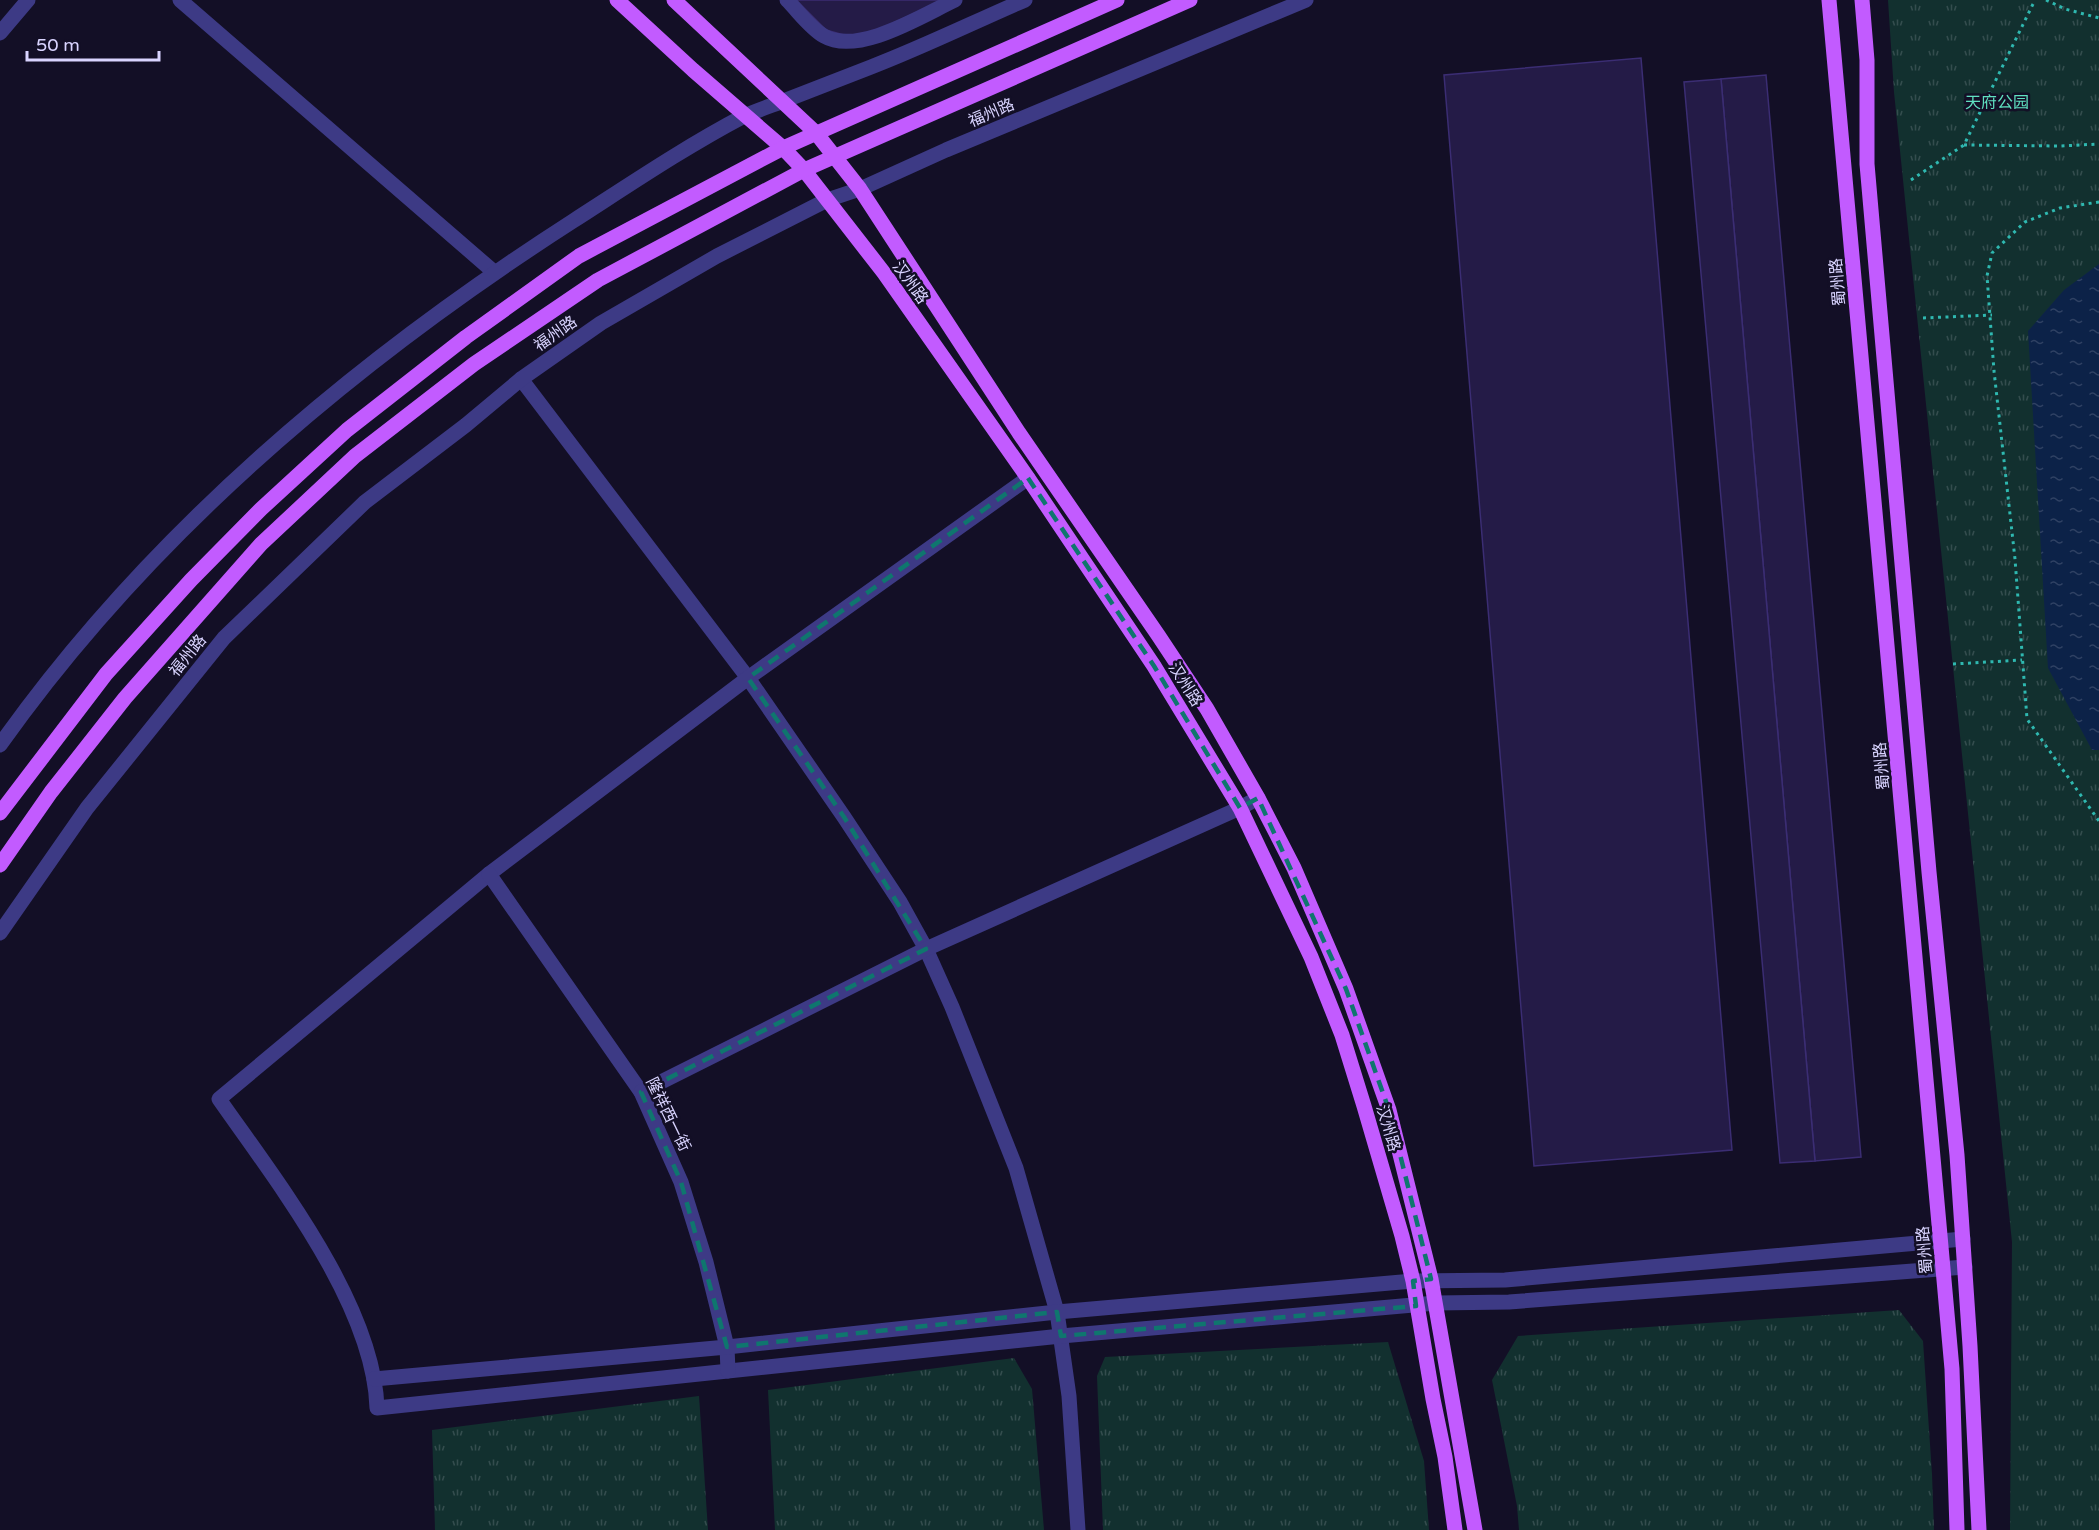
<svg xmlns="http://www.w3.org/2000/svg" width="2099" height="1530" font-family="'Varela Round','Noto Sans SC',sans-serif">
  <style>
    .grass { fill: url(#grass-tufts) }
    .water { fill: url(#water-ripples) }
    .building { fill: #241b47; stroke: #3b2d73; stroke-width: 1.5 }
    .lines { fill: none; stroke-linecap: round; stroke-linejoin: round }
    .path { stroke: #2fb8b0; stroke-width: 3; stroke-dasharray: 3 4.5; stroke-linecap: butt }
    .minor { stroke: #3d3a85; stroke-width: 15 }
    .major { stroke: #c25bff; stroke-width: 15 }
    .marked { fill: none; stroke: #0f766e; stroke-width: 4.5; stroke-dasharray: 12 8; stroke-linejoin: round }
    .labels { text-anchor: middle; stroke-width: 5; stroke-linejoin: round; paint-order: stroke }
    .park-label { font-size: 16px; fill: #5fe0c0; stroke: #130f26 }
    .street-label { font-size: 16px; fill: #d9d4ff; stroke: #130f26 }
  </style>
  <defs>
    <pattern id="grass-tufts" width="24" height="20" patternUnits="userSpaceOnUse" patternTransform="scale(1.5)"><rect width="24" height="20" fill="#12302f"/><path d="M3 7l-1-3M5 7V3M7 7l1-3M15 17l-1-3M17 17v-4M19 17l1-3" fill="none" stroke="#344d4e"/></pattern>
    <pattern id="water-ripples" width="26" height="14" patternUnits="userSpaceOnUse" patternTransform="scale(1.5)"><rect width="26" height="14" fill="#0c2248"/><path d="M2 4q2-2 4 0t4 0M15 11q2-2 4 0t4 0" fill="none" stroke="#2f4163"/></pattern>
  </defs>
  <rect width="100%" height="100%" fill="#130f26"/>
  <!-- grass -->
  <g class="grass">
    <polygon points="1888,0 2099,0 2099,1530 2010,1530 2012,1242 1894,92"/>
    <polygon points="1899,1310 1923,1341 1932,1474 1934,1530 1519,1530 1517,1506 1492,1380 1518,1336"/>
    <polygon points="1388,1342 1424,1461 1429,1530 1103,1530 1097,1376 1105,1357"/>
    <polygon points="1014,1358 1032,1389 1044,1530 775,1530 768,1390"/>
    <polygon points="699,1396 708,1530 435,1530 432,1430"/>
  </g>
  <!-- water -->
  <polygon class="water" points="2099,264 2099,750 2092,750 2048,668 2028,331 2064,290"/>
  <!-- building -->
  <g class="building">
    <polygon points="796,0 943,0 870,34 851,37 826,30"/>
    <polygon points="1641,58 1732,1150 1534,1166 1444,75"/>
    <polygon points="1766,75 1861,1157 1815,1161 1721,79"/>
    <polygon points="1721,79 1815,1161 1780,1163 1684,82"/>
  </g>
  <g class="lines">
    <!-- path -->
    <g class="path">
      <polyline points="2046,0 2065,9 2099,18"/>
      <polyline points="1964,145 2060,146 2099,144"/>
      <polyline points="1911,180 1964,145 2035,0"/>
      <polyline points="2099,202 2060,208 2025,222 1992,253 1987,276 1994,371 2015,559 2027,719 2099,821"/>
      <polyline points="1923,318 1992,315"/>
      <polyline points="1953,664 2022,660"/>
    </g>
    <!-- minor -->
    <g class="minor">
      <polyline points="180,0 494,272"/>
      <path d="M787,0C798,11 810,28 824,36C858,56 923,15 955,0"/>
      <polyline points="0,33 28,0"/>
      <polyline points="521,379 748,678 844,817 900,902 926,949 952,1007 1016,1168 1057,1312 1069,1396 1078,1530"/>
      <path d="M1028,478L748,678L489,874L219,1099C277,1182 374,1305 377,1408L1061,1336L1436,1303L1509,1302L1965,1267"/>
      <path d="M0,745C151,532 355,361 573,221C629,185 685,147 744,116C758,110 773,105 786,100C815,89 843,78 871,67C923,47 974,22 1025,0"/>
      <polyline points="489,874 641,1092 681,1182 706,1262 727,1347 728,1371"/>
      <polyline points="0,933 87,808 224,638 365,502 466,425 521,379 601,323 717,256 827,200 860,189 946,150 1306,0"/>
      <polyline points="641,1092 926,949 1240,808 1258,798"/>
      <polyline points="374,1379 727,1347 1057,1312 1413,1281 1505,1280 1963,1239"/>
    </g>
    <!-- major -->
    <g class="major">
      <polyline points="617,0 693,70 783,148 804,170 884,273 1028,478 1154,666 1240,808 1311,957 1342,1035 1364,1106 1402,1236 1413,1281 1433,1399 1445,1457 1455,1530"/>
      <polyline points="674,0 816,133 860,189 1019,433 1158,635 1207,709 1258,798 1294,868 1346,989 1389,1110 1431,1279 1475,1530"/>
      <polyline points="1829,0 1952,1369 1957,1530"/>
      <polyline points="1862,0 1867,60 1867,164 1929,872 1957,1155 1970,1346 1979,1530"/>
      <polyline points="0,813 106,674 191,580 261,509 347,430 466,337 579,256 783,148 1117,0"/>
      <polyline points="0,865 51,792 125,698 261,544 355,456 474,364 598,280 804,170 1190,0"/>
    </g>
  </g>
  <!-- marked area -->
  <path class="marked" d="M1028,478L1154,666L1240,808L1258,798L1346,989L1389,1110L1431,1279L1413,1281L1416,1306L1061,1336L1057,1312L727,1347L681,1182L641,1092L926,949L844,817L748,678Z"/>
  <g class="labels">
    <!-- park labels -->
    <g class="park-label">
      <text x="1997" y="108">天府公园</text>
    </g>
    <!-- street labels -->
    <g class="street-label">
      <text transform="translate(991 112) rotate(-23)" y="6">福州路</text>
      <text transform="translate(911 282) rotate(54)" y="6">汉州路</text>
      <text transform="translate(1837 282) rotate(-95)" y="6">蜀州路</text>
      <text transform="translate(555 333) rotate(-35)" y="6">福州路</text>
      <text transform="translate(187 655) rotate(-51)" y="6">福州路</text>
      <text transform="translate(1186 684) rotate(58)" y="6">汉州路</text>
      <text transform="translate(1881 766) rotate(-95)" y="6">蜀州路</text>
      <text transform="translate(669 1114) rotate(64)" y="6">隆祥西一街</text>
      <text transform="translate(1389 1128) rotate(74)" y="6">汉州路</text>
      <text transform="translate(1924 1250) rotate(-95)" y="6">蜀州路</text>
    </g>
  </g>
  <!-- scale -->
  <path d="M27 51v9h132v-9" fill="none" stroke="#d9d4ff" stroke-width="3"/>
  <text x="36" y="51" font-size="18" fill="#d9d4ff" stroke="#130f26" stroke-width="4.5" paint-order="stroke">50 m</text>
</svg>
